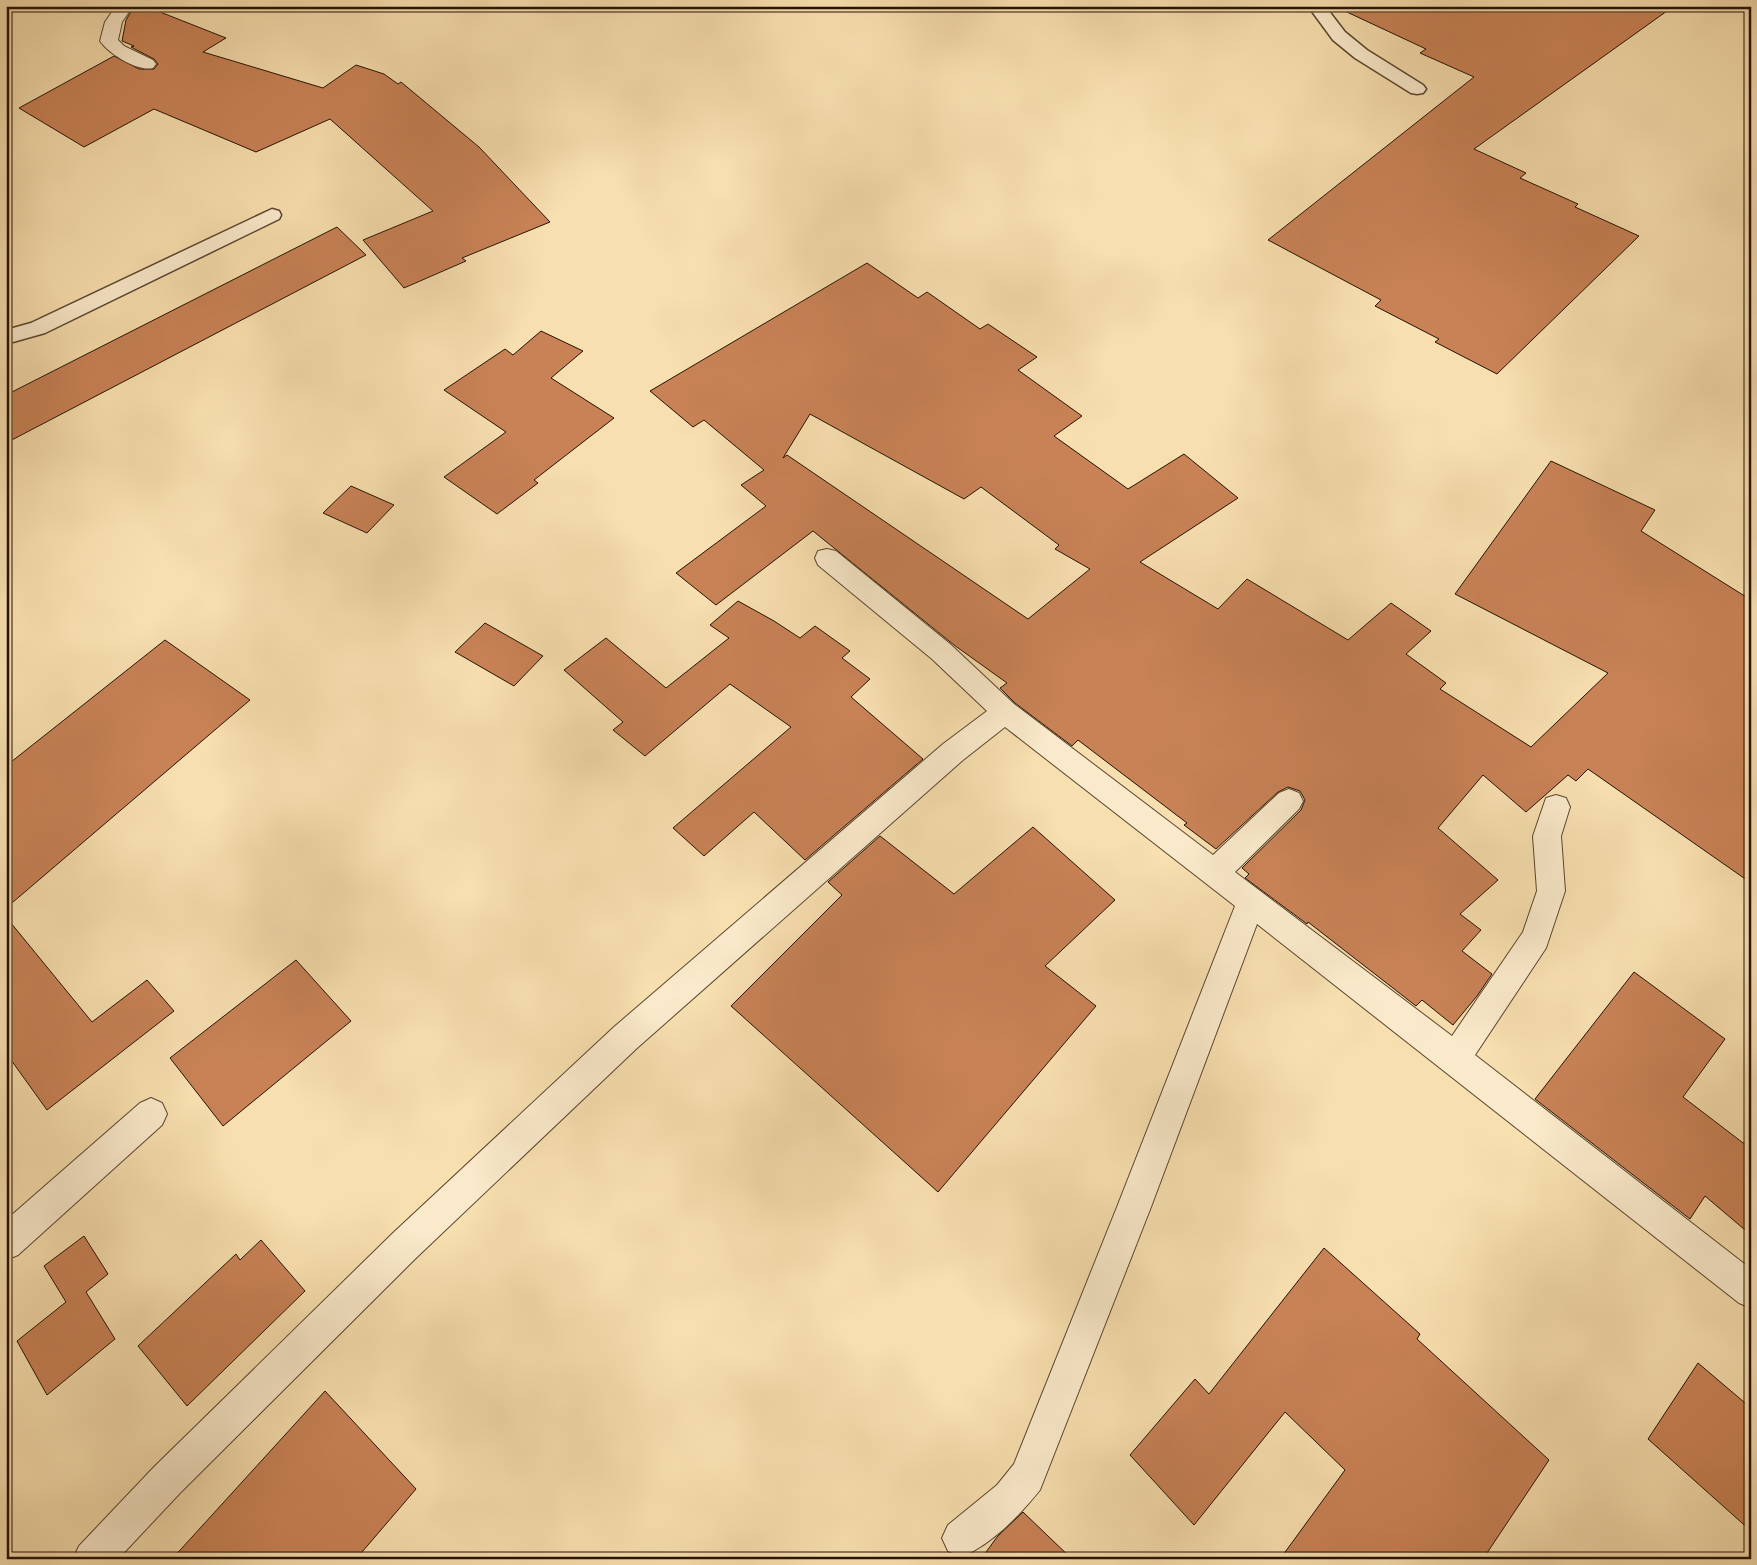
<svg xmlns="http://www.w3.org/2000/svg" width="1757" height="1565" font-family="'Sorts Mill Goudy',serif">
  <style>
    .building { fill: #c88256; stroke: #251203; fill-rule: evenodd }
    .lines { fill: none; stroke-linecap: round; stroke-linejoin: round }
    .lane-casing { stroke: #5a452e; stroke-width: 3 }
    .street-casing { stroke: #5a452e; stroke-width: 2 }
    .lane { fill: #faeacb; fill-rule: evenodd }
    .street { fill: #faeacb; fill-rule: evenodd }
  </style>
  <rect width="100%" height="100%" fill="#f8dfaf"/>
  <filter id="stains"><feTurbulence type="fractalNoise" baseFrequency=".004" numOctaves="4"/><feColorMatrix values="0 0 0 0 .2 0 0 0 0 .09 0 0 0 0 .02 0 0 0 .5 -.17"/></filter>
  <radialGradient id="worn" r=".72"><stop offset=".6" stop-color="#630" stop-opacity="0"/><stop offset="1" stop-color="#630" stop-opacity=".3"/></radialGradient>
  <!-- building -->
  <g class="building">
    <polygon points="1334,6 1674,6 1474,149 1526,173 1520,178 1578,204 1575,207 1639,236 1497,374 1435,342 1439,339 1375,306 1381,300 1268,240 1474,77 1420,53 1426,49"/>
    <polygon points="150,8 226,38 203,52 323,88 356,65 384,74 398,84 401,82 479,147 550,222 462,258 466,261 404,288 363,240 433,211 330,119 256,152 154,109 84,147 19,108 114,56 139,69 154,69 158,64 154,59 131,47 134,46 122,41 126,20 132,10"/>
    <polygon points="337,227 366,255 6,443 6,395"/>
    <path d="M867,263L918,298L927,292L980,329L988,324L1037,357L1018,370L1082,416L1054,436L1128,489L1184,454L1238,498L1140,562L1218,609L1247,579L1348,640L1391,603L1431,631L1406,654L1446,683L1440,689L1531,747L1608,673L1455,594L1551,461L1655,510L1641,531L1751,600V883L1588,769L1576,781L1568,775L1526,812L1483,775L1438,828L1498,880L1460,914L1481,930L1462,951L1492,974L1477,996L1453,1025L1422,1000L1416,1006L1308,922L1307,924L1245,878L1249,874L1242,868L1301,810L1305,800L1300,791L1288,787L1278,792L1216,849L1184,825L1187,823L1078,740L1072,746L1015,703L1000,688L1007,683L954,645L813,531L716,605L676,573L766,506L741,485L764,470L704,420L693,427L650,391ZM810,414L964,499L981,487L1059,545L1055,549L1090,569L1028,619L787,455L783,458Z"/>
    <polygon points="541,331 583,351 551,378 614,418 534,480 538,483 497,514 444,477 506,432 444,390 505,349 513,355"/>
    <polygon points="351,486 394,505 367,533 323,513"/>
    <polygon points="738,601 774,621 800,638 815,626 850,651 842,658 870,679 851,697 923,759 805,860 754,812 704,856 673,828 791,727 730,684 645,756 613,730 623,722 564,670 606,638 666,688 729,638 710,625"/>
    <polygon points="485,623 543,656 514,686 455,652"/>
    <polygon points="165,640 250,700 6,908 6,766"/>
    <polygon points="1033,827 1115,900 1045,966 1096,1006 938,1192 731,1006 842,895 828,882 880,836 954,894"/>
    <polygon points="6,917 92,1022 147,980 174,1011 47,1110 6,1053"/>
    <polygon points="296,960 351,1021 223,1126 170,1058"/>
    <polygon points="1634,972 1725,1039 1683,1097 1751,1149 1751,1235 1705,1196 1690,1219 1535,1099"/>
    <polygon points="84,1236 108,1274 86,1292 115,1339 47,1395 17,1341 66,1302 44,1266"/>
    <polygon points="261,1240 305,1291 187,1406 138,1346 236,1254 240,1260"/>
    <polygon points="1324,1248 1420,1334 1417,1339 1549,1460 1483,1559 1280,1559 1345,1470 1285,1412 1194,1525 1130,1455 1195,1379 1209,1394"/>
    <polygon points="1698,1363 1751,1408 1751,1531 1648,1439"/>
    <polygon points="325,1391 416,1489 356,1559 172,1559"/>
    <polygon points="1023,1512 1072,1559 981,1559 997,1537"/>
  </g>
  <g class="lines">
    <!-- lane casing -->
    <g class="lane-casing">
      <g id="lane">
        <polygon points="1308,6 1325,6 1345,32 1367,50 1423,85 1426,89 1423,93 1417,94 1411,93 1355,58 1333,40"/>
        <polygon points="272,209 279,211 281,215 279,219 45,333 13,342 6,340 6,326 13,328 31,323"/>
      </g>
    </g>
    <!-- street casing -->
    <g class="street-casing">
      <g id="street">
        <path d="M116,6H133L122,22L118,40L124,46L153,60L156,64L153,68C138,72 109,54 100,41L105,22Z"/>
        <path d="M827,549L836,551L950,644L1014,704L1213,855L1279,793L1289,789L1299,793L1303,801L1299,809L1235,872L1452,1036L1523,932L1537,891L1533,836L1546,798L1556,795L1566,798L1570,807L1561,836L1565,891L1546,948L1475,1055L1751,1269V1308L1739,1303L1257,924L1151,1207L1040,1490C1020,1515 991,1545 961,1557L948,1551L942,1538L948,1525L997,1485L1014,1464L1117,1207L1235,906L1005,727L963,760L636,1049L417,1257L180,1493L118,1559H73L79,1546L154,1467L393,1233L614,1027L943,744L987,711L932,659L818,565L815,558L818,551Z"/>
        <polygon points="151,1098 162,1103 167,1114 162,1125 18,1255 6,1260 6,1220 140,1103"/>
      </g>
    </g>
    <!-- lane -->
    <use href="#lane" class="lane"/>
    <!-- street -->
    <use href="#street" class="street"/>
  </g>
  <!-- margin -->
  <rect width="1757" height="1565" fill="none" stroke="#f8dfaf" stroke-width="25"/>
  <rect x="8" y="8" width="1742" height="1550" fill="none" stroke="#251203" stroke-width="2.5"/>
  <rect x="12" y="12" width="1732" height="1540" fill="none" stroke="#251203"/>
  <rect width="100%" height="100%" filter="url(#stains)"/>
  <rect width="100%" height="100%" fill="url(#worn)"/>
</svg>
